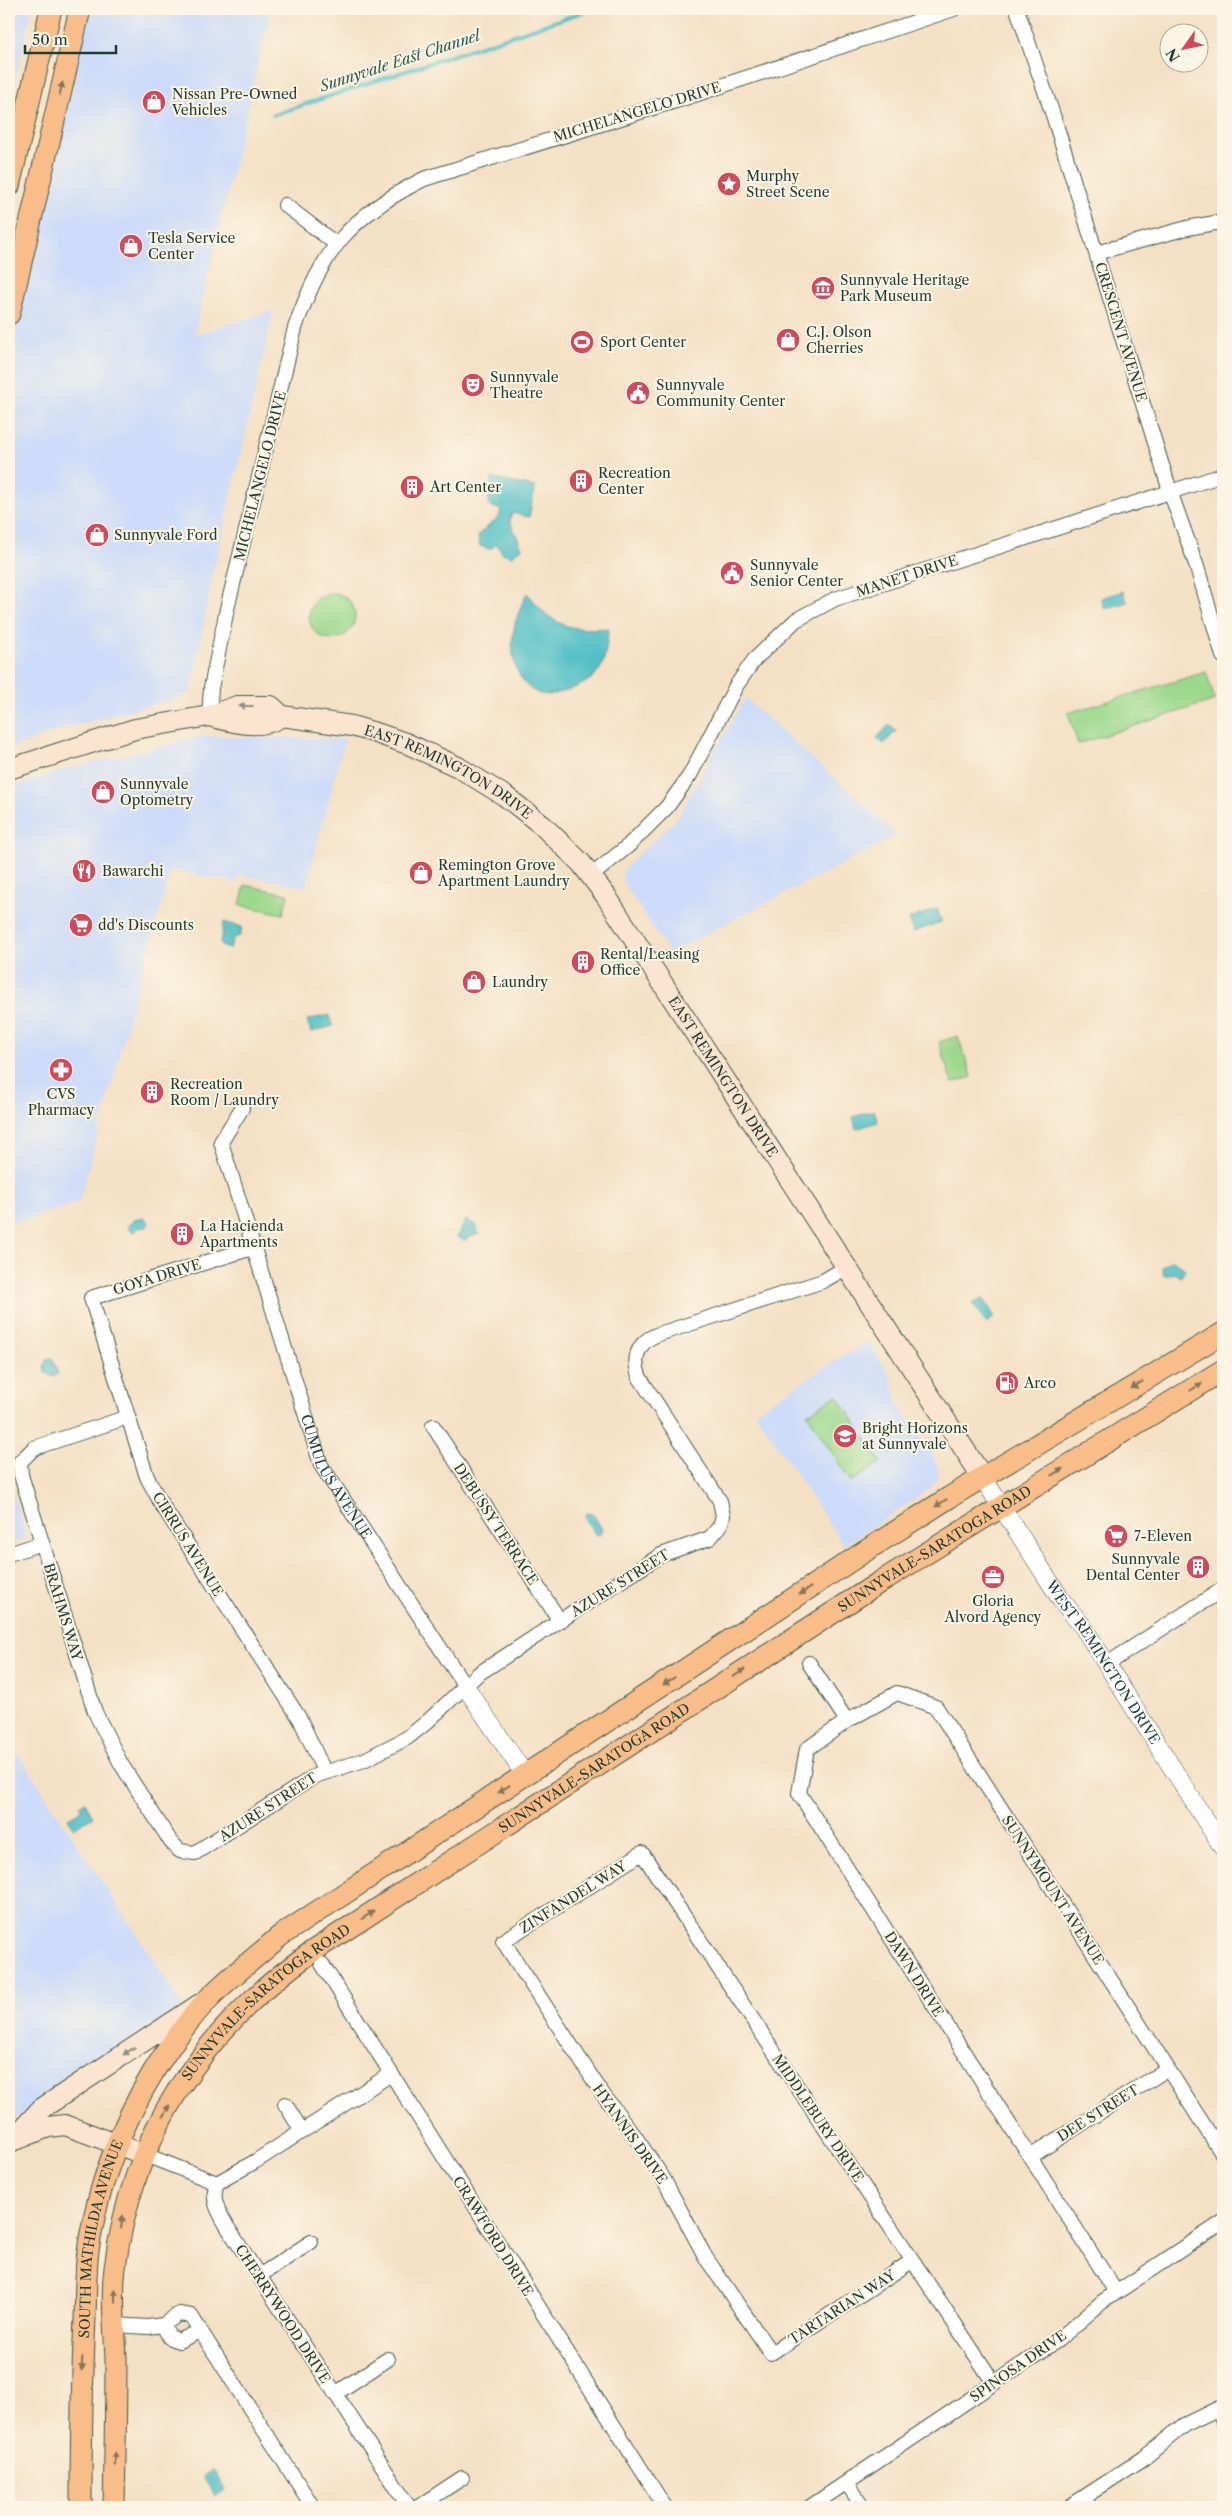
<svg xmlns="http://www.w3.org/2000/svg" width="1232" height="2516" font-family="'Libre Caslon Text',serif">
  <style>
    .built { fill: #ccdbf9 }
    .green { fill: #9cd98d; stroke: #5e8b60 }
    .water { fill: #52c0c7; stroke: #387e7e }
    .lines { fill: none; stroke-linecap: round; stroke-linejoin: round }
    .stream { stroke: #52c0c7; stroke-width: 4 }
    .minor-casing { stroke: #3f554a; stroke-width: 16 }
    .tertiary-casing { stroke: #3f554a; stroke-width: 19 }
    .secondary-casing { stroke: #3f554a; stroke-width: 22 }
    .primary-casing { stroke: #3f554a; stroke-width: 23 }
    .minor { stroke: #fff; stroke-width: 14 }
    .tertiary { stroke: #fff; stroke-width: 18 }
    .secondary { stroke: #fce5d0; stroke-width: 20 }
    .primary { stroke: #f8bd89; stroke-width: 21 }
    .oneway { fill: #81775a }
    .oneway2 { fill: #8e9182 }
    .labels { text-anchor: middle; stroke-width: 4; stroke-linejoin: round; paint-order: stroke }
    .poi-label { font-size: 14px; fill: #1f3d34; stroke: #fcf5e5; text-anchor: start }
    .street-label { font-size: 14px; fill: #1f3d34; stroke: #fcf5e5 }
    .water-label { font-size: 15px; font-style: italic; fill: #2c5e59; stroke: #fcf5e5 }
  </style>
  <rect width="100%" height="100%" fill="#fcf5e5"/>
  <filter id="ink" filterUnits="userSpaceOnUse"><feTurbulence type="fractalNoise" baseFrequency=".02" numOctaves="2"/><feDisplacementMap in="SourceGraphic" scale="10" xChannelSelector="R" yChannelSelector="G"/><feConvolveMatrix kernelMatrix="1 2 1 2 8 2 1 2 1" color-interpolation-filters="sRGB"/></filter>
  <filter id="wash" filterUnits="userSpaceOnUse"><feTurbulence type="fractalNoise" baseFrequency=".0096" numOctaves="4" result="noise"/><feDisplacementMap in="SourceGraphic" scale="20" xChannelSelector="R" yChannelSelector="G"/><feGaussianBlur stdDeviation="1.12" result="paint"/><feColorMatrix in="noise" values="0 0 0 0 0 0 0 0 0 0 0 0 0 0 0 0 0 1.4 0 .05"/><feComposite in="paint" operator="in"/></filter>
  <g filter="url(#wash)">
    <rect width="100%" height="100%" fill="#f4e0c4"/>
    <!-- built -->
    <g class="built">
      <polygon points="9,9 32,9 9,109"/>
      <polygon points="80,9 271,9 194,335 274,310 212,578 191,694 70,727 9,748 9,353 75,76"/>
      <polygon points="745,698 898,835 670,953 624,884 622,874 628,864 676,820"/>
      <polygon points="203,736 345,739 306,887 240,874 237,883 171,869 79,1202 9,1225 9,788 66,769"/>
      <polygon points="867,1341 890,1376 897,1401 935,1459 939,1475 931,1488 844,1546 755,1412"/>
      <polygon points="9,1481 26,1538 9,1544"/>
      <polygon points="9,1740 183,2005 151,2030 9,2123"/>
    </g>
    <!-- green -->
    <g class="green">
      <circle cx="332" cy="616" r="23"/>
      <polygon points="1206,672 1215,700 1078,744 1068,713"/>
      <polygon points="245,885 288,894 283,914 240,905"/>
      <polygon points="958,1036 972,1077 952,1083 939,1042"/>
      <polygon points="837,1395 881,1462 851,1482 807,1414"/>
    </g>
    <!-- water -->
    <g class="water">
      <polygon points="492,478 535,487 529,517 512,513 510,521 522,548 512,556 502,553 497,544 490,549 480,546 478,535 499,517 501,510 488,505"/>
      <polygon points="1123,591 1127,602 1105,609 1101,598"/>
      <path d="M527,593C553,626 567,631 609,628C607,640 606,658 600,669C593,680 580,686 568,690C559,693 547,697 538,693C515,684 509,650 514,629C516,617 522,604 527,593Z"/>
      <polygon points="889,725 896,731 884,744 877,738"/>
      <polygon points="937,909 942,922 913,932 909,919"/>
      <polygon points="224,922 242,927 240,936 233,938 230,949 223,947 220,942"/>
      <polygon points="329,1015 333,1026 311,1032 307,1020"/>
      <polygon points="874,1110 878,1122 856,1129 853,1117"/>
      <polygon points="144,1218 149,1222 147,1227 138,1228 134,1232 129,1230 128,1225 134,1220"/>
      <polygon points="466,1220 476,1225 479,1234 467,1238 465,1241 457,1237"/>
      <polygon points="1173,1260 1185,1269 1181,1277 1175,1273 1164,1276 1162,1267"/>
      <polygon points="983,1298 995,1317 986,1323 973,1304"/>
      <polygon points="52,1358 58,1374 53,1377 45,1372 44,1366 47,1359"/>
      <polygon points="586,1513 593,1514 602,1529 600,1535 595,1534 585,1519"/>
      <polygon points="85,1802 93,1816 74,1828 68,1818 82,1810 80,1805"/>
      <polygon points="213,2470 225,2489 215,2496 203,2477"/>
    </g>
    <g class="lines">
      <!-- stream -->
      <polyline class="stream" points="273,115 592,9"/>
    </g>
  </g>
  <g filter="url(#ink)">
    <g class="lines">
      <!-- minor casing -->
      <g class="minor-casing">
        <g id="minor">
          <polyline points="1017,9 1054,118 1170,491 1197,567 1223,656"/>
          <polyline points="285,205 336,244"/>
          <polyline points="1096,253 1187,228 1215,223"/>
          <path d="M209,716L211,688L227,609L295,328C322,250 350,216 424,179L685,98L954,9"/>
          <polyline points="591,876 628,846 667,807 690,775 736,686 754,660 796,620 835,599 1223,475"/>
          <path id="s1" d="M242,1108L221,1142L321,1465L465,1686"/>
          <polyline points="252,1248 91,1298 147,1477 162,1505 300,1719 324,1771"/>
          <path d="M128,1417L34,1448L20,1462L21,1475L95,1712L121,1764L171,1842L180,1851L195,1853L315,1776L364,1760L407,1738L427,1722L478,1674L661,1555L710,1538L720,1526L723,1516L720,1501L640,1378C632,1359 637,1343 656,1335L823,1281L847,1267"/>
          <polyline points="433,1426 560,1621"/>
          <polyline points="9,1554 42,1543"/>
          <polyline points="809,1663 847,1721"/>
          <polyline points="1107,1664 1223,1589"/>
          <polyline points="322,1964 665,2507"/>
          <polyline points="285,2104 302,2131"/>
          <polyline points="143,2154 217,2183"/>
          <polyline points="1030,2157 1167,2069"/>
          <path d="M217,2183C210,2199 220,2214 228,2228L409,2507"/>
          <polyline points="217,2183 256,2161 391,2074"/>
          <polyline points="912,2261 771,2353 706,2258 663,2178 634,2135 602,2093 503,1941 642,1853 994,2383"/>
          <polyline points="259,2276 311,2242"/>
          <polyline points="1116,2292 799,1793 807,1749 847,1721 897,1693 936,1707 1223,2155"/>
          <polyline points="115,2325 148,2327 163,2325 179,2314 191,2316 313,2507"/>
          <polyline points="163,2325 169,2337 179,2341 200,2331"/>
          <polyline points="335,2394 388,2359"/>
          <polyline points="847,2483 863,2507"/>
          <polyline points="418,2507 462,2478"/>
          <polyline points="810,2507 1058,2340 1102,2302 1223,2222"/>
          <polyline points="1069,2507 1144,2458 1184,2425 1219,2408 1223,2422"/>
        </g>
      </g>
      <!-- tertiary casing -->
      <g class="tertiary-casing">
        <g id="tertiary">
          <path id="s2" d="M983,1478L1062,1601L1083,1627L1223,1848"/>
          <polyline points="465,1686 525,1775"/>
        </g>
      </g>
      <!-- secondary casing -->
      <g class="secondary-casing">
        <g id="secondary">
          <path d="M209,716C233,722 261,731 282,716"/>
          <path id="s3" d="M9,769L135,729L209,716L237,706H271L282,716L352,726L379,734L408,744L458,767L505,796L542,825L581,863L606,896L983,1478"/>
          <polyline points="18,2139 48,2127 65,2125 143,2154"/>
          <polyline points="11,2142 41,2109 200,2004"/>
        </g>
      </g>
      <!-- primary casing -->
      <g class="primary-casing">
        <g id="primary">
          <polyline points="9,186 51,9"/>
          <polyline points="9,314 80,9"/>
          <path id="s4" d="M81,2507C81,2444 82,2382 85,2318C86,2296 85,2273 88,2251C101,2159 146,2066 209,1998C230,1976 257,1957 280,1936L870,1548L950,1497L1223,1333"/>
          <path id="s5" d="M114,2507C115,2458 116,2409 116,2359C115,2330 111,2298 115,2268C131,2135 204,2027 313,1951L880,1582L1223,1370"/>
        </g>
      </g>
      <!-- minor -->
      <use href="#minor" class="minor"/>
      <!-- tertiary -->
      <use href="#tertiary" class="tertiary"/>
      <!-- secondary -->
      <use href="#secondary" class="secondary"/>
      <!-- primary -->
      <use href="#primary" class="primary"/>
    </g>
    <!-- one-way arrows -->
    <defs><path id="oneway-solid" d="M-6-.8H1V-3.2L6.5 0L1 3.2V.8H-6Z" transform="scale(1.25)"/></defs>
    <g class="oneway">
      <use href="#oneway-solid" transform="translate(61 89) rotate(-77)"/>
      <use href="#oneway-solid" transform="translate(1137 1385) rotate(148)"/>
      <use href="#oneway-solid" transform="translate(1196 1387) rotate(-31)"/>
      <use href="#oneway-solid" transform="translate(1057 1472) rotate(-31)"/>
      <use href="#oneway-solid" transform="translate(941 1503) rotate(147)"/>
      <use href="#oneway-solid" transform="translate(805 1591) rotate(147)"/>
      <use href="#oneway-solid" transform="translate(739 1673) rotate(-33)"/>
      <use href="#oneway-solid" transform="translate(669 1681) rotate(147)"/>
      <use href="#oneway-solid" transform="translate(504 1789) rotate(147)"/>
      <use href="#oneway-solid" transform="translate(368 1915) rotate(-33)"/>
      <use href="#oneway-solid" transform="translate(166 2111) rotate(-60)"/>
      <use href="#oneway-solid" transform="translate(122 2222) rotate(-81)"/>
      <use href="#oneway-solid" transform="translate(115 2296) rotate(-91)"/>
      <use href="#oneway-solid" transform="translate(82 2364) rotate(93)"/>
      <use href="#oneway-solid" transform="translate(115 2459) rotate(-89)"/>
    </g>
    <g class="oneway2">
      <use href="#oneway-solid" transform="translate(246 706) rotate(-180)"/>
      <use href="#oneway-solid" transform="translate(129 2051) rotate(146)"/>
    </g>
  </g>
  <!-- icons -->
  <defs>
    <g id="shop-disc" transform="scale(1.25)"><circle r="9.5" fill="#d1495b" stroke="#fcf5e5"/><path d="M-5-2.5h2.3a2.7 3.5 0 0 1 5.4 0H5L5.5 6h-11ZM-1.5-2.5h3a1.5 2.3 0 0 0-3 0Z" fill="#fff"/></g>
    <g id="sight-disc" transform="scale(1.25)"><circle r="9.5" fill="#d1495b" stroke="#fcf5e5"/><path d="M0-6L1.8-2.2L6-1.7L2.9 1.2L3.7 5.4L0 3.3L-3.7 5.4L-2.9 1.2L-6-1.7L-1.8-2.2Z" fill="#fff"/></g>
    <g id="museum-disc" transform="scale(1.25)"><circle r="9.5" fill="#d1495b" stroke="#fcf5e5"/><path d="M0-6L6-3V-2H-6V-3ZM-5-1h2V3h-2ZM-1-1h2V3h-2ZM3-1h2V3H3ZM-6 4H6V6H-6Z" fill="#fff"/></g>
    <g id="stadium-disc" transform="scale(1.25)"><circle r="9.5" fill="#d1495b" stroke="#fcf5e5"/><path d="M0-5a6.5 5 0 1 0 0 10a6.5 5 0 1 0 0-10ZM-3.5-1.8h7v3.6h-7Z" fill="#fff"/></g>
    <g id="theatre-disc" transform="scale(1.25)"><circle r="9.5" fill="#d1495b" stroke="#fcf5e5"/><path d="M-5-5.5Q0-4 5-5.5V0Q5 5 0 6Q-5 5-5 0ZM-3.3-2.5H-1v1.5H-3.3ZM1-2.5H3.3v1.5H1ZM-2.8 1Q0 5.5 2.8 1Z" fill="#fff"/></g>
    <g id="civic-disc" transform="scale(1.25)"><circle r="9.5" fill="#d1495b" stroke="#fcf5e5"/><path d="M-.6-6.5H3V-4.5H.6V-3L4-1V1h2V6H-6V1h2V-1L-.6-3ZM-1.2 2.5V6h2.4V2.5Z" fill="#fff"/></g>
    <g id="building-disc" transform="scale(1.25)"><circle r="9.5" fill="#d1495b" stroke="#fcf5e5"/><path d="M-4-6H4V6H1V3H-1V6H-4ZM-2.5-4.3h1.7v1.8h-1.7ZM.8-4.3h1.7v1.8H.8ZM-2.5-1h1.7V.8h-1.7ZM.8-1h1.7V.8H.8Z" fill="#fff"/></g>
    <g id="restaurant-disc" transform="scale(1.25)"><circle r="9.5" fill="#d1495b" stroke="#fcf5e5"/><path d="M-5-6h1v4h1v-4h1v4h1v-4h1v5L-1.5 .5V6h-2V.5L-5-1ZM5-6V6H3V1.5H1.5Q1.5-4 5-6Z" fill="#fff"/></g>
    <g id="supermarket-disc" transform="scale(1.25)"><circle r="9.5" fill="#d1495b" stroke="#fcf5e5"/><path d="M-6-5.5h2.5l.6 2H6L4.5 2H-2.5L-4.4-4H-6ZM-1.5 3.2a1.3 1.3 0 1 0 .1 0ZM3 3.2a1.3 1.3 0 1 0 .1 0Z" fill="#fff"/></g>
    <g id="pharmacy-disc" transform="scale(1.25)"><circle r="9.5" fill="#d1495b" stroke="#fcf5e5"/><path d="M-2-6h4v4h4v4h-4v4h-4v-4h-4v-4h4Z" fill="#fff"/></g>
    <g id="fuel-disc" transform="scale(1.25)"><circle r="9.5" fill="#d1495b" stroke="#fcf5e5"/><path d="M-5.5-6h7V0h2V4h1.3V-2.5L3-4.5l.8-.8L6-3V5H2.5V1h-1V6h-7ZM-4.2-4.7v3.2H.2V-4.7Z" fill="#fff"/></g>
    <g id="school-disc" transform="scale(1.25)"><circle r="9.5" fill="#d1495b" stroke="#fcf5e5"/><path d="M0-5L7-2L0 1L-7-2ZM-4 1L0 2.5L4 1V4Q0 6-4 4Z" fill="#fff"/></g>
    <g id="office-disc" transform="scale(1.25)"><circle r="9.5" fill="#d1495b" stroke="#fcf5e5"/><path d="M-6-3h4V-5.5h4V-3h4V5H-6ZM-1-4.5V-3h2v-1.5ZM-6 0V1H6V0Z" fill="#fff"/></g>
  </defs>
  <g fill-rule="evenodd">
    <use href="#shop-disc" x="154" y="102"/>
    <use href="#sight-disc" x="729" y="184"/>
    <use href="#shop-disc" x="131" y="246"/>
    <use href="#museum-disc" x="823" y="288"/>
    <use href="#shop-disc" x="788" y="340"/>
    <use href="#stadium-disc" x="582" y="342"/>
    <use href="#theatre-disc" x="473" y="385"/>
    <use href="#civic-disc" x="638" y="393"/>
    <use href="#building-disc" x="581" y="481"/>
    <use href="#building-disc" x="412" y="487"/>
    <use href="#shop-disc" x="97" y="535"/>
    <use href="#civic-disc" x="732" y="573"/>
    <use href="#shop-disc" x="103" y="792"/>
    <use href="#restaurant-disc" x="84" y="871"/>
    <use href="#shop-disc" x="421" y="873"/>
    <use href="#supermarket-disc" x="81" y="925"/>
    <use href="#building-disc" x="583" y="962"/>
    <use href="#shop-disc" x="474" y="982"/>
    <use href="#pharmacy-disc" x="61" y="1070"/>
    <use href="#building-disc" x="152" y="1092"/>
    <use href="#building-disc" x="182" y="1234"/>
    <use href="#fuel-disc" x="1007" y="1383"/>
    <use href="#school-disc" x="845" y="1436"/>
    <use href="#supermarket-disc" x="1116" y="1536"/>
    <use href="#building-disc" x="1198" y="1567"/>
    <use href="#office-disc" x="993" y="1577"/>
  </g>
  <g class="labels">
    <!-- poi labels -->
    <g class="poi-label">
      <text x="172" y="99">Nissan Pre-Owned<tspan x="172" dy="16">Vehicles</tspan></text>
      <text x="746" y="181">Murphy<tspan x="746" dy="16">Street Scene</tspan></text>
      <text x="148" y="243">Tesla Service<tspan x="148" dy="16">Center</tspan></text>
      <text x="840" y="285">Sunnyvale Heritage<tspan x="840" dy="16">Park Museum</tspan></text>
      <text x="806" y="337">C.J. Olson<tspan x="806" dy="16">Cherries</tspan></text>
      <text x="600" y="347">Sport Center</text>
      <text x="490" y="382">Sunnyvale<tspan x="490" dy="16">Theatre</tspan></text>
      <text x="656" y="390">Sunnyvale<tspan x="656" dy="16">Community Center</tspan></text>
      <text x="598" y="478">Recreation<tspan x="598" dy="16">Center</tspan></text>
      <text x="430" y="492">Art Center</text>
      <text x="114" y="540">Sunnyvale Ford</text>
      <text x="750" y="570">Sunnyvale<tspan x="750" dy="16">Senior Center</tspan></text>
      <text x="120" y="789">Sunnyvale<tspan x="120" dy="16">Optometry</tspan></text>
      <text x="438" y="870">Remington Grove<tspan x="438" dy="16">Apartment Laundry</tspan></text>
      <text x="102" y="876">Bawarchi</text>
      <text x="98" y="930">dd's Discounts</text>
      <text x="600" y="959">Rental/Leasing<tspan x="600" dy="16">Office</tspan></text>
      <text x="492" y="987">Laundry</text>
      <text x="170" y="1089">Recreation<tspan x="170" dy="16">Room / Laundry</tspan></text>
      <text x="61" y="1099" text-anchor="middle">CVS<tspan x="61" dy="16">Pharmacy</tspan></text>
      <text x="200" y="1231">La Hacienda<tspan x="200" dy="16">Apartments</tspan></text>
      <text x="1024" y="1388">Arco</text>
      <text x="862" y="1433">Bright Horizons<tspan x="862" dy="16">at Sunnyvale</tspan></text>
      <text x="1134" y="1541">7-Eleven</text>
      <text x="1180" y="1564" text-anchor="end">Sunnyvale<tspan x="1180" dy="16">Dental Center</tspan></text>
      <text x="993" y="1606" text-anchor="middle">Gloria<tspan x="993" dy="16">Alvord Agency</tspan></text>
    </g>
    <!-- street labels -->
    <g class="street-label">
      <text transform="translate(637 112) rotate(-17)" y="5">MICHELANGELO DRIVE</text>
      <text transform="translate(1121 332) rotate(73)" y="5">CRESCENT AVENUE</text>
      <text transform="translate(260 476) rotate(-76)" y="5">MICHELANGELO DRIVE</text>
      <text transform="translate(907 576) rotate(-18)" y="5">MANET DRIVE</text>
      <text dy="5" stroke="none"><textPath href="#s3" startOffset="464">EAST REMINGTON DRIVE</textPath></text>
      <text dy="5" stroke="none"><textPath href="#s3" startOffset="884">EAST REMINGTON DRIVE</textPath></text>
      <text transform="translate(157 1277) rotate(-17)" y="5">GOYA DRIVE</text>
      <text dy="5" stroke="none"><textPath href="#s1" startOffset="395">CUMULUS AVENUE</textPath></text>
      <text transform="translate(496 1524) rotate(57)" y="5">DEBUSSY TERRACE</text>
      <text transform="translate(188 1544) rotate(58)" y="5">CIRRUS AVENUE</text>
      <text dy="5" stroke="none"><textPath href="#s5" startOffset="1365">SUNNYVALE-SARATOGA ROAD</textPath></text>
      <text transform="translate(620 1583) rotate(-32)" y="5">AZURE STREET</text>
      <text transform="translate(63 1612) rotate(73)" y="5">BRAHMS WAY</text>
      <text dy="5" stroke="none"><textPath href="#s2" startOffset="220">WEST REMINGTON DRIVE</textPath></text>
      <text dy="5" stroke="none"><textPath href="#s5" startOffset="960">SUNNYVALE-SARATOGA ROAD</textPath></text>
      <text transform="translate(268 1807) rotate(-33)" y="5">AZURE STREET</text>
      <text transform="translate(1053 1890) rotate(57)" y="5">SUNNYMOUNT AVENUE</text>
      <text transform="translate(573 1897) rotate(-32)" y="5">ZINFANDEL WAY</text>
      <text transform="translate(914 1974) rotate(58)" y="5">DAWN DRIVE</text>
      <text dy="5" stroke="none"><textPath href="#s5" startOffset="555">SUNNYVALE-SARATOGA ROAD</textPath></text>
      <text transform="translate(1098 2113) rotate(-32)" y="5">DEE STREET</text>
      <text transform="translate(818 2118) rotate(56)" y="5">MIDDLEBURY DRIVE</text>
      <text transform="translate(630 2134) rotate(55)" y="5">HYANNIS DRIVE</text>
      <text transform="translate(493 2236) rotate(58)" y="5">CRAWFORD DRIVE</text>
      <text dy="5" stroke="none"><textPath href="#s4" startOffset="270">SOUTH MATHILDA AVENUE</textPath></text>
      <text transform="translate(842 2307) rotate(-33)" y="5">TARTARIAN WAY</text>
      <text transform="translate(283 2314) rotate(57)" y="5">CHERRYWOOD DRIVE</text>
      <text transform="translate(1018 2366) rotate(-35)" y="5">SPINOSA DRIVE</text>
    </g>
    <!-- water labels -->
    <g class="water-label">
      <text transform="translate(400 61) rotate(-18)" y="5">Sunnyvale East Channel</text>
    </g>
  </g>
  <!-- margin -->
  <rect width="1232" height="2516" fill="none" stroke="#fcf5e5" stroke-width="30"/>
  <!-- north arrow -->
  <g transform="translate(1184 48) rotate(237)"><circle r="24" fill="#fcf5e5" stroke="#a4ab9e"/>
  <path d="M0-4L9 19L0 12L-9 19Z" fill="#d1495b"/>
  <text y="-8" font-size="14" font-weight="bold" text-anchor="middle" fill="#1f3d34">N</text>
  </g>
  <!-- scale -->
  <path d="M25 45v8h91v-8" fill="none" stroke="#1f3d34" stroke-width="2.5"/>
  <text x="32" y="45" font-size="15" fill="#1f3d34" stroke="#fcf5e5" stroke-width="4" paint-order="stroke">50 m</text>
</svg>
